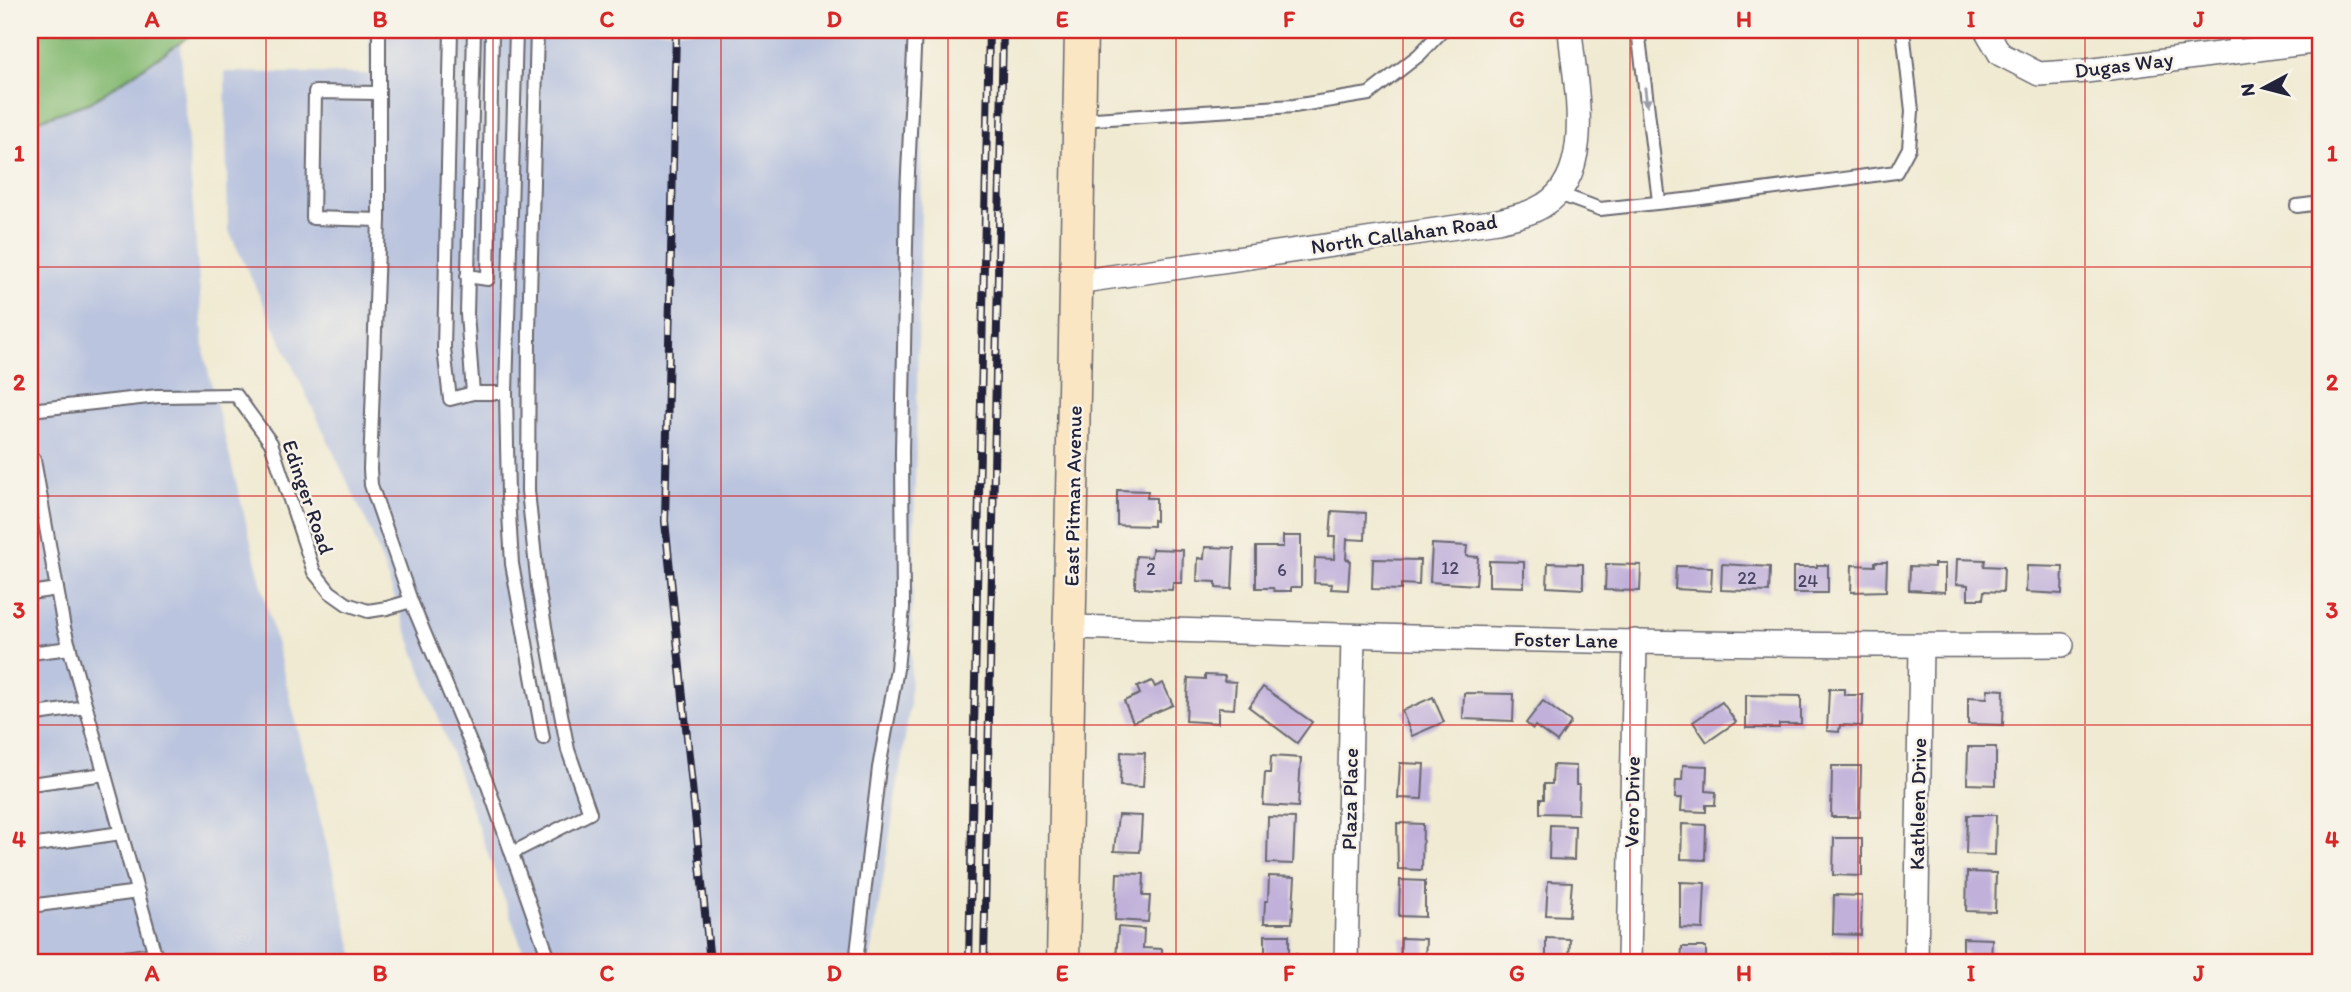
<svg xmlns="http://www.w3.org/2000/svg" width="2351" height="992" font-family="Itim,sans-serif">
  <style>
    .industrial { fill: #bac4de }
    .forest { fill: #87bb75; stroke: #546e58; stroke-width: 2 }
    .building { fill: #c0b0da }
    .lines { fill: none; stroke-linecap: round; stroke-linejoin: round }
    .lane-casing { stroke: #6a6870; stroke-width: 16 }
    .street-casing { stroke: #6a6870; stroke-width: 26 }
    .secondary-casing { stroke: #6a6870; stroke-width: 35 }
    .lane { stroke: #fff; stroke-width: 12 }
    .street { stroke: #fff; stroke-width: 23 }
    .secondary { stroke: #fbe6c4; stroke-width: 32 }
    .rail-casing { stroke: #22223b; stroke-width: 8 }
    .rail { stroke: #f7f3e8; stroke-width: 5; stroke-dasharray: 16; stroke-linecap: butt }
    .oneway { fill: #9c9ca7 }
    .grid { fill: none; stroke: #d62828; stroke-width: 2; stroke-opacity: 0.55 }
    .labels { text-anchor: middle; stroke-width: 5; stroke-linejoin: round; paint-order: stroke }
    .number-label { font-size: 18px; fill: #4a4663 }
    .street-label { font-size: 21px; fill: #22223b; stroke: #f7f3e8 }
    .neatline { fill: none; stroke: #d62828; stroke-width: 2.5 }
    .grid-label { font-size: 23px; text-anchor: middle; font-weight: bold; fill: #d62828 }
  </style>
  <rect width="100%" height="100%" fill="#f7f3e8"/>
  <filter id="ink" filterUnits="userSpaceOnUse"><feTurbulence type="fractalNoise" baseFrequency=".0143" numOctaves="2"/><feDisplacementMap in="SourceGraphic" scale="14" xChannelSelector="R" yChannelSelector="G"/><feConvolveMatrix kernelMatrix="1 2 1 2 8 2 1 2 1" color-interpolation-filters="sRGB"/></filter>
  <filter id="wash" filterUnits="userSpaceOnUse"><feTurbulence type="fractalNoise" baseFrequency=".00686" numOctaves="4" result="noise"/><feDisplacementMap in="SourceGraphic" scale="28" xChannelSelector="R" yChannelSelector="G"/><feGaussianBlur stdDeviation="1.57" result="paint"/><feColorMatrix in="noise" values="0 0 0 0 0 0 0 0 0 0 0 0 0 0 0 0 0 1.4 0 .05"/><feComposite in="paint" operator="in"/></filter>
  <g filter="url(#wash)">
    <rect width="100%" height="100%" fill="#f0ead2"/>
    <!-- industrial -->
    <g class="industrial">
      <polygon points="30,30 179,30 205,358 356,962 30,962"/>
      <polygon points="369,30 925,30 910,706 870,962 527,962 371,532 228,229 225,72 369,74"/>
    </g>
    <!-- forest -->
    <polygon class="forest" points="30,30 199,30 91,102 30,123"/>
    <g id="blocks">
      <!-- building -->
      <g class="building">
        <polygon points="1117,490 1148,491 1147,498 1156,498 1156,521 1153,520 1153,526 1117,525"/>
        <polygon points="1332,511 1366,513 1365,540 1347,539 1346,559 1350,560 1348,590 1331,589 1332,584 1314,583 1315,558 1334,559 1335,537 1330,537"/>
        <polygon points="1283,536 1301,536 1301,587 1291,587 1291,591 1274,591 1273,588 1256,588 1256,547 1283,547"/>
        <polygon points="1432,544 1467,546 1466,556 1478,557 1476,585 1430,582"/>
        <polygon points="1205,547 1234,548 1232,589 1216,588 1216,582 1197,581 1198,558 1204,559"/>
        <polygon points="1152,549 1183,550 1182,583 1173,583 1172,590 1135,588 1136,556 1151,557"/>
        <polygon points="1373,559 1420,560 1419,585 1401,584 1401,590 1372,589"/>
        <polygon points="1957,559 1985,560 1984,566 2004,567 2003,592 1984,591 1983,599 1968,599 1968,585 1956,584"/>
        <polygon points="1489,561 1524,562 1524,587 1489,586"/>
        <polygon points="1875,562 1887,562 1886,591 1851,592 1852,565 1875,566"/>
        <polygon points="1548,563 1583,564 1583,589 1547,587"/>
        <polygon points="1606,564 1641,565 1640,591 1605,590"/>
        <polygon points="1722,564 1770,567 1769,592 1721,590"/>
        <polygon points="1934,564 1945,564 1945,592 1909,590 1910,566 1934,567"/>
        <polygon points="1817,565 1828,565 1828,593 1793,593 1793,567 1817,567"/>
        <polygon points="1676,566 1712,567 1711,591 1675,589"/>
        <polygon points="2027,566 2063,567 2062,594 2026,592"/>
        <polygon points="1205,675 1225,676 1224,681 1236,682 1234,709 1218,708 1218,723 1186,721 1188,678 1205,679"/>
        <polygon points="1152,681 1155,687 1163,683 1173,705 1133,722 1124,701 1140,694 1137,687"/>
        <polygon points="1263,687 1312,722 1297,743 1249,707"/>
        <polygon points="1829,689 1844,689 1844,695 1863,695 1862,726 1840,725 1839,732 1827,731"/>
        <polygon points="1988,689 2004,690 2003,725 1968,724 1968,697 1987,698"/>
        <polygon points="1464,693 1514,694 1513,721 1463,719"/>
        <polygon points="1746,695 1801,696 1801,724 1779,724 1779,728 1746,728"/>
        <polygon points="1433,697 1444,722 1412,736 1402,711"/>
        <polygon points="1543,701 1571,722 1557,742 1535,726 1533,729 1526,723"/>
        <polygon points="1722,702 1736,722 1707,742 1693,722"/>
        <polygon points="1968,747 1996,747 1996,785 1967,784"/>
        <polygon points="1121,752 1145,753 1143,787 1120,786"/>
        <polygon points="1271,756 1301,758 1298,807 1263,805 1265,773 1270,773"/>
        <polygon points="1400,763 1424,764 1422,799 1398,798"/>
        <polygon points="1553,765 1576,766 1576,785 1579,785 1578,814 1540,813 1540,799 1544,799 1544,784 1552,784"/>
        <polygon points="1683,765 1707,766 1706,791 1716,792 1715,805 1706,805 1706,812 1681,811 1682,798 1675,798 1676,780 1682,780"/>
        <polygon points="1832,766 1861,766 1860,817 1831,817"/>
        <polygon points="1118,815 1142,816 1140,852 1114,851"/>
        <polygon points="1967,815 1996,815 1995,855 1966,854"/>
        <polygon points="1268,817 1295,818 1293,864 1267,863"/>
        <polygon points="1397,823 1423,824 1422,870 1398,869"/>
        <polygon points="1682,824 1706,825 1705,860 1681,859"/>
        <polygon points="1550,825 1575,826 1574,860 1549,859"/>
        <polygon points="1834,838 1862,838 1862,876 1833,875"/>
        <polygon points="1967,872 1996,873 1995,912 1966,911"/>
        <polygon points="1117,873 1144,874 1143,896 1150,896 1148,922 1115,920"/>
        <polygon points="1269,876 1295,877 1292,923 1264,923 1265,901 1268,901"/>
        <polygon points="1400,880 1425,881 1425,917 1399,916"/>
        <polygon points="1548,881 1572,882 1569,916 1546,915"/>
        <polygon points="1680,882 1705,883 1703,929 1680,928"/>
        <polygon points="1834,895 1862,896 1861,935 1833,934"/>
        <polygon points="1118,927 1144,929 1143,948 1162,949 1162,958 1150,957 1150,962 1116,962"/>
        <polygon points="1265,935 1289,935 1289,954 1296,954 1295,962 1260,962 1260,957 1265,957"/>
        <polygon points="1401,938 1426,939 1425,962 1400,962"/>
        <polygon points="1546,938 1570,939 1569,962 1546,962"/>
        <polygon points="1963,938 1992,939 1991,962 1966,962 1967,952 1963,952"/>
        <polygon points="1682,947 1706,947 1706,962 1681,962"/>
        <polygon points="1833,954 1862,955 1862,962 1832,962"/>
      </g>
    </g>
  </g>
  <g filter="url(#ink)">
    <use href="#blocks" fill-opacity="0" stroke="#6a6870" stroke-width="2"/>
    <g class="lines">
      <!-- lane casing -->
      <g class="lane-casing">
        <g id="lane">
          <polyline points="379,30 379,220 370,469 371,485 411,601 487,783 550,962"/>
          <polyline points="451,30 444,349 450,399 473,393 506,393"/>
          <polyline points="516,30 506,393 508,496 512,564 543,738"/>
          <polyline points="1638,30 1659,201"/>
          <polyline points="2233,30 2235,52"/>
          <polyline points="378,93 315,92 313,218 379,220"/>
          <polyline points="1079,120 1294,106 1369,94 1419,55 1443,30"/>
          <polyline points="1559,194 1600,209 1694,199 1896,172 1909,148 1912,111 1903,30"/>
          <polyline points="2297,206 2321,203"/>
          <polyline points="467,276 488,279 492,30"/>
          <polyline points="473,393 467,314 474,30"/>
          <polyline points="30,410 158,396 236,395 271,443 314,572 330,592 347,604 368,611 387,608 411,601"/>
          <polyline points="30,460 34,460 64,628 157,962"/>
          <polyline points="30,593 57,589"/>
          <polyline points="30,653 70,648"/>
          <polyline points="30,715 86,707"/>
          <polyline points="30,784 105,774"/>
          <polyline points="30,846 121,833"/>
          <polyline points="512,853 590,813 568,750 555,683 538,587 528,491 529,332 537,30"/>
          <polyline points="30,906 138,892"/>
          <polyline points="94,962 155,954"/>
          <polyline points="856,962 879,768 897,669 903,608 902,452 907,193 915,30"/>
        </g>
      </g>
      <!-- street casing -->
      <g class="street-casing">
        <g id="street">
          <polyline points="1986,30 2000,54 2039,74 2086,71 2321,41"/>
          <path d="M1076,282L1498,221C1514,217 1530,214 1544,205C1597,173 1574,82 1570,30"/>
          <path d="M1071,627C1401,637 1731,647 2062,645"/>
          <polyline points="1346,962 1353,636"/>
          <polyline points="1629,962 1635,641"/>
          <polyline points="1916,962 1921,646"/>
        </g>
      </g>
      <!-- secondary casing -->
      <g class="secondary-casing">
        <polyline id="secondary" points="1063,962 1081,30"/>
      </g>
      <!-- lane -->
      <use href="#lane" class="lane"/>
      <!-- street -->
      <use href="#street" class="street"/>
      <!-- secondary -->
      <use href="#secondary" class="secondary"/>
      <!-- rail casing -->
      <g class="rail-casing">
        <g id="rail">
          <polyline points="676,30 665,521 710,962"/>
          <polyline points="969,962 989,30"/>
          <polyline points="984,962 1003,30"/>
        </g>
      </g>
      <!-- rail -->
      <use href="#rail" class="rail"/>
    </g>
    <!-- one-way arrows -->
    <defs><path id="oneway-solid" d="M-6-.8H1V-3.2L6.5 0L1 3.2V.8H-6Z" transform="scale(1.75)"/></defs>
    <use class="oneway" href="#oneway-solid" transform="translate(1646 97) rotate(83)"/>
  </g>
  <!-- grid -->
  <path class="grid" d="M266,30V962M493,30V962M721,30V962M948,30V962M1176,30V962M1403,30V962M1630,30V962M1858,30V962M2085,30V962M30,267H2321M30,496H2321M30,725H2321"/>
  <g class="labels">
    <!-- number labels -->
    <g class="number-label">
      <text x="1450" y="574">12</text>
      <text x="1151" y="575">2</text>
      <text x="1282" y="576">6</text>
      <text x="1747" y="584">22</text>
      <text x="1808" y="587">24</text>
    </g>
    <!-- street labels -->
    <g class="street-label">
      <text transform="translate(2124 65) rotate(-7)" y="7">Dugas Way</text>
      <text transform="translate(1404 234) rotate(-8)" y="7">North Callahan Road</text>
      <text transform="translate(1073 496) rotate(-89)" y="7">East Pitman Avenue</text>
      <text transform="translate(308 497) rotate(71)" y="7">Edinger Road</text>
      <text transform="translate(1566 640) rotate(1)" y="7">Foster Lane</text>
      <text transform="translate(1350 799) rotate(-89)" y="7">Plaza Place</text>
      <text transform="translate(1632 802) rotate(-89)" y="7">Vero Drive</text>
      <text transform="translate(1918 804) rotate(-89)" y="7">Kathleen Drive</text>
    </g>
  </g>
  <!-- margin -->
  <rect width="2351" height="992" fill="none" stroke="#f7f3e8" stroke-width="77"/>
  <!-- north arrow -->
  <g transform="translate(2264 88) rotate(263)" stroke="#f7f3e8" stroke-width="5" paint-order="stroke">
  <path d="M0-5L12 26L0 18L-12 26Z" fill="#22223b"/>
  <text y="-10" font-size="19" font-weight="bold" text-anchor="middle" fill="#22223b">N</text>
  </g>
  <rect x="38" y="38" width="2274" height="916" class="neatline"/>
  <g class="grid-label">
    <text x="152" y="27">A</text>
    <text x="380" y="27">B</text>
    <text x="607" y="27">C</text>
    <text x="834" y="27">D</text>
    <text x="1062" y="27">E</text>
    <text x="1289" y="27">F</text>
    <text x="1517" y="27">G</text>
    <text x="1744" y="27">H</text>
    <text x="1971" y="27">I</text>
    <text x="2199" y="27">J</text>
    <text x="19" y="161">1</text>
    <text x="2332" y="161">1</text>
    <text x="19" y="390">2</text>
    <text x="2332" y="390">2</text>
    <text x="19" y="618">3</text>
    <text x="2332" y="618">3</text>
    <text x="19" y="847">4</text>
    <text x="2332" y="847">4</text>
    <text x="152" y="981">A</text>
    <text x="380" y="981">B</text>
    <text x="607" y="981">C</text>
    <text x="834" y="981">D</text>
    <text x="1062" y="981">E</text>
    <text x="1289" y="981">F</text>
    <text x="1517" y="981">G</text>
    <text x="1744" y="981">H</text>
    <text x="1971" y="981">I</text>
    <text x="2199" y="981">J</text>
  </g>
</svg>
